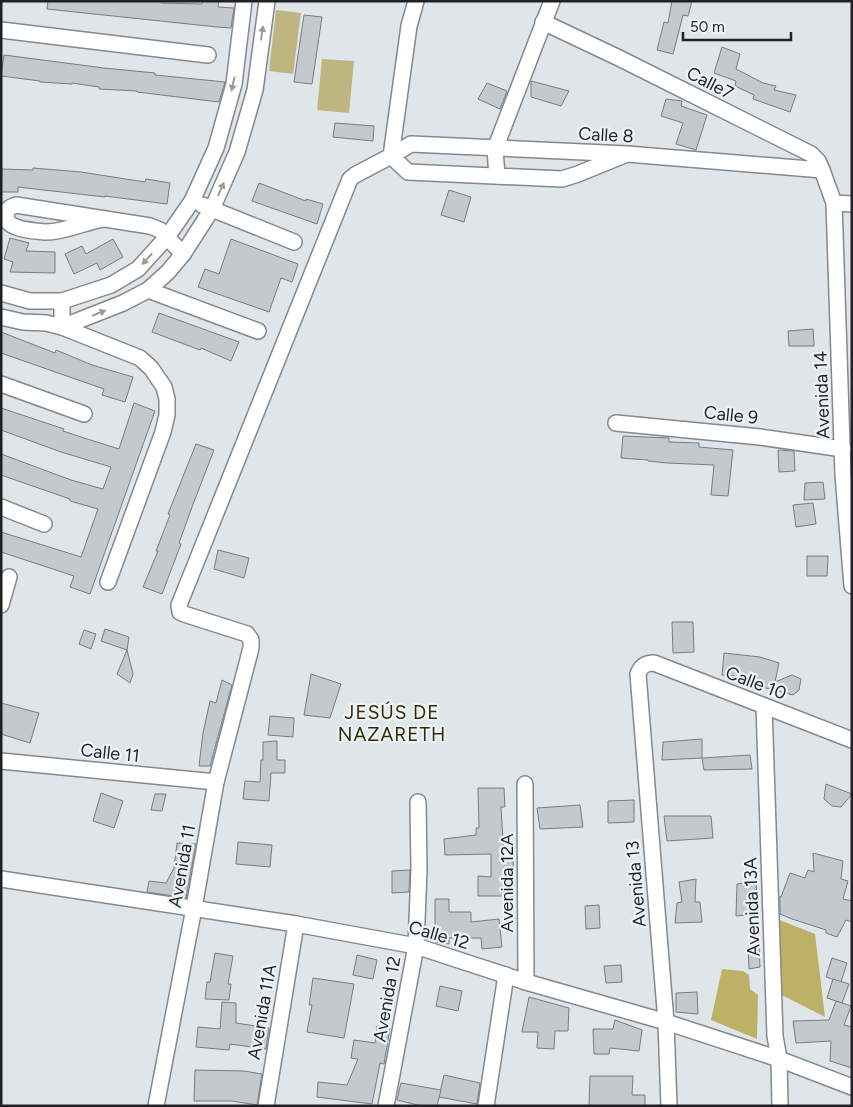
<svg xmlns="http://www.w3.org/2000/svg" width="853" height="1107" font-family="Figtree,sans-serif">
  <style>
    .green { fill: #beb581 }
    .forest { fill: #bdb168 }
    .building { fill: #c3c9cc; stroke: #767c7f }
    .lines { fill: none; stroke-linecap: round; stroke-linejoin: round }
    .street-casing { stroke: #83898c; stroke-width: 18 }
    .street { stroke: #fff; stroke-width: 15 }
    .oneway { fill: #9a9c9c }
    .labels { text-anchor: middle; stroke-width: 4.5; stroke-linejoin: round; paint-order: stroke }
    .street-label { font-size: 18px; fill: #1f2223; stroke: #ecf2f6 }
    .neighbourhood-label { font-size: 19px; letter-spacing: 1px; fill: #322b00; stroke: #ecf2f6 }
  </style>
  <rect width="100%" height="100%" fill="#dfe5e9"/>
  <!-- green -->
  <g class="green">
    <polygon points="276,10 301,13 293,74 269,71"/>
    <polygon points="322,59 354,61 349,113 317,110"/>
  </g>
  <!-- forest -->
  <g class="forest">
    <polygon points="777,919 815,934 825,1017 776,992"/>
    <polygon points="722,969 743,971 749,975 750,989 758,995 757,1039 711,1020"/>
  </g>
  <!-- building -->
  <g class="building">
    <polygon points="48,1 161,1 161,3 202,4 202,1 219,1 218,7 234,8 231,28 217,27 47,9"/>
    <polygon points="672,1 692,1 688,16 683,15 673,54 657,50 664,22 668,23"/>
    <polygon points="304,15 322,17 312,84 294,82"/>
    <polygon points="722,47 740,54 736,69 763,83 776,86 774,90 796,95 790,112 753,99 754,95 735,86 736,81 714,73"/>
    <polygon points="4,55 104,68 155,73 155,75 225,82 219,102 137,92 137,91 99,89 99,87 72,83 72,84 40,82 40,81 1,76"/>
    <polygon points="531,81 569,91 561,106 531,97"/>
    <polygon points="487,83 507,91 500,109 478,99"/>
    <polygon points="666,99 682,101 681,106 707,115 696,150 676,144 683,123 661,116"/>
    <polygon points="335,123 374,126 373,141 333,137"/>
    <polygon points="33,168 81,172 145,182 146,179 170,183 167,204 105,196 105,197 18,187 18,192 1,192 2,169 33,170"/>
    <polygon points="259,183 306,201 306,199 323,204 317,224 252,201"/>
    <polygon points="449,190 471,197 464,222 441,215"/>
    <polygon points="10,238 29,243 26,251 55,252 55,273 10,272 13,262 4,259"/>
    <polygon points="113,239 123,257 100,270 97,263 74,274 65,254 82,246 86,254"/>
    <polygon points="231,239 298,264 292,282 281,278 269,312 198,287 205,269 219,274"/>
    <polygon points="159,313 239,342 231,361 201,348 200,350 152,332"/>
    <polygon points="813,329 814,346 789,346 788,331"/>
    <polygon points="1,332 55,353 56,350 92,365 133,377 125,402 102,395 104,389 1,353"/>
    <polygon points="134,403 155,411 90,594 70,587 74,576 1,552 1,532 81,557 98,509 70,501 70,499 1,475 1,454 71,480 103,489 111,467 61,452 1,430 1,408 64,429 63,431 81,437 119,449"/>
    <polygon points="623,436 669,438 669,442 699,443 699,447 733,450 728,496 711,495 714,465 667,463 648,461 648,460 621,458"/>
    <polygon points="196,444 214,450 192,507 179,543 181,544 162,594 143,587 158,551 156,551 170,515 168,514"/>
    <polygon points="778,450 794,451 795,471 779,472"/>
    <polygon points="823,482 825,499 804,500 805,483"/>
    <polygon points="813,503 816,524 796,527 793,505"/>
    <polygon points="218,550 249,558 244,578 214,569"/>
    <polygon points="807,556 828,556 827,576 807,576"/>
    <polygon points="672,622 693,622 694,652 673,653"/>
    <polygon points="105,629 129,637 127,650 133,674 130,683 117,674 127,650 101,641"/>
    <polygon points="84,630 96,634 91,649 79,644"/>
    <polygon points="724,653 760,657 779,663 775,682 792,675 801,679 799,690 793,695 762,687 764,686 756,683 757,678 722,675"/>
    <polygon points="311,674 341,684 330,718 304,715"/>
    <polygon points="222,680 232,685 210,766 199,766 203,733 210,701 216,703"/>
    <polygon points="1,703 39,713 30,743 1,734"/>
    <polygon points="270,716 294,718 293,737 268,735"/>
    <polygon points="702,739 702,758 662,760 663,742"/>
    <polygon points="277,741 277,760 285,760 285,773 271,773 269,801 243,799 245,781 260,782 261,760 263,760 263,742"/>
    <polygon points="750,755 752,769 704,770 702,758"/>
    <polygon points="826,784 852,794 841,807 832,806 824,799"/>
    <polygon points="478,788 504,788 505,807 501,807 504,858 513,858 514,896 478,896 478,876 491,877 491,854 445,855 444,839 476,835 476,828 479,828"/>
    <polygon points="101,793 123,801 114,828 93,821"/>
    <polygon points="155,794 166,794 162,811 151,810"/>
    <polygon points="634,800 634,822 608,823 608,801"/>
    <polygon points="580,805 583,827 540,829 537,808"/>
    <polygon points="664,816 711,816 713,838 667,841"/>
    <polygon points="238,842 272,845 270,867 236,864"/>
    <polygon points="177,843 196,844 186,898 147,892 149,881 166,883 174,868"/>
    <polygon points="813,853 843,861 841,879 848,881 843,899 852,901 852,922 846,920 837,937 826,933 826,930 792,919 780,914 780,896 781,897 790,873 805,878 808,870 814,872"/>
    <polygon points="410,870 409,892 392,893 392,871"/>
    <polygon points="696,879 695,902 700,902 702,922 675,923 677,903 682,902 679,882"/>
    <polygon points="756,881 758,914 736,916 737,884"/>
    <polygon points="435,899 449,899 449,912 471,912 471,922 499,919 502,947 482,949 481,938 449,938 449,944 435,942"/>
    <polygon points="599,905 600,928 586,929 585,906"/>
    <polygon points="759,946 760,967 749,969 748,947"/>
    <polygon points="215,953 233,956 228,984 231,984 229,1000 205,999 207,982 210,982"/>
    <polygon points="357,955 377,960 373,979 353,975"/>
    <polygon points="832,958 847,963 841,982 826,977"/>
    <polygon points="621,965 622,982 606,983 604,966"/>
    <polygon points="313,978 354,984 344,1038 307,1032 312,1005 309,1005"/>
    <polygon points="833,979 849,984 842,1003 827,998"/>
    <polygon points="440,986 462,991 458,1011 436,1006"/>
    <polygon points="697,992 698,1014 676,1012 676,993"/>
    <polygon points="529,997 569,1008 568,1031 555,1031 554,1049 537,1048 538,1032 522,1032"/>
    <polygon points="836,1001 851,1006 844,1025 852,1027 852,1068 830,1061 831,1041 796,1043 793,1021 829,1020"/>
    <polygon points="222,1002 236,1003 236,1023 269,1028 266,1049 230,1044 229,1050 196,1047 198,1027 220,1029"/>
    <polygon points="615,1020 642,1030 639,1051 610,1048 609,1054 594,1054 593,1029 613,1029"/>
    <polygon points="377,1026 390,1028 384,1064 380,1063 372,1104 317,1097 318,1082 347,1085 358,1059 351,1058 354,1040 375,1043"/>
    <polygon points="195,1070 244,1071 262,1074 257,1105 232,1101 194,1101"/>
    <polygon points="444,1075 480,1083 477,1104 439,1097"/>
    <polygon points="590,1076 633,1076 632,1095 645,1095 645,1106 589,1106"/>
    <polygon points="401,1083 441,1090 437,1106 422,1106 397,1100"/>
  </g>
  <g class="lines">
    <!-- street casing -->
    <g class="street-casing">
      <g id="street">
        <polyline points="543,22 619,58 811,154 818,161 822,170 834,203 843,475 852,586"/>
        <polyline points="1,30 208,55"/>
        <polyline points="627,154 578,174 562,179 408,172 391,156 411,144 627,154 822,170"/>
        <polyline points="497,176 495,149 552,1"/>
        <polyline points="834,203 852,204"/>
        <polyline points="202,205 294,242"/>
        <path d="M103,219C84,222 66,232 46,232C36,231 0,230 7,212C8,208 11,207 16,205L150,226L160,230L183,254"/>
        <polyline points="148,290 258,331"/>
        <polyline points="1,293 30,301 62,301 111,285 138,269 167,237 192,201 216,148 234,84 244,1"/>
        <polyline points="62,301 62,327 140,358 151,368 164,387 167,399 167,415 163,432 108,582"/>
        <polyline points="1,317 23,322 46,323 62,327 123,303 148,290 168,272 183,254 212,209 237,152 255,90 267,1"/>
        <polyline points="1,384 84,414"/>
        <polyline points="616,423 760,437 843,449"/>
        <polyline points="1,507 44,524"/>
        <polyline points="1,605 9,577"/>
        <polyline points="764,706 775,1036 779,1059 780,1106"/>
        <polyline points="1,761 216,782"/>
        <polyline points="525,784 526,982"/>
        <polyline points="1,879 296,924 416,946 526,982 666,1022 779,1059 852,1087"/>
        <polyline points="156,1106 194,908 216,782 251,648 251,640 247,634 184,614 180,612 179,605 350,179 355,175 391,156 409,26 416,1"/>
        <polyline points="266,1106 296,924"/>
        <polyline points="386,1106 416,946 419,869 418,802"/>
        <polyline points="486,1106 506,975"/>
        <path d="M669,1106L666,1022L638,674C641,666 645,663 654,663L852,740"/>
      </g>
    </g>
    <!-- street -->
    <use href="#street" class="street"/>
  </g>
  <!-- one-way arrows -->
  <defs><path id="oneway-solid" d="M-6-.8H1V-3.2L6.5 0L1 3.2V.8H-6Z" transform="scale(1.25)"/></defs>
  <g class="oneway">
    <use href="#oneway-solid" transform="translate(262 33) rotate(-82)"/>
    <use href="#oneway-solid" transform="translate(233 84) rotate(102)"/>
    <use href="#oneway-solid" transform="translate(221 189) rotate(-66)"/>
    <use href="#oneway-solid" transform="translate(147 259) rotate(133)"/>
    <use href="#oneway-solid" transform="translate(99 313) rotate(-22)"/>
  </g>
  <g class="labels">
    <!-- street labels -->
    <g class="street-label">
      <text transform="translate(710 83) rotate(27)" y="6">Calle7</text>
      <text transform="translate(606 135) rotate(3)" y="6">Calle 8</text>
      <text transform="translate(822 395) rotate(-92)" y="6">Avenida 14</text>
      <text transform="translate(731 415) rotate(6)" y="6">Calle 9</text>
      <text transform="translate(756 683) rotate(21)" y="6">Calle 10</text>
      <text transform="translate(110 753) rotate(6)" y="6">Calle 11</text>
      <text transform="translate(182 866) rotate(-80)" y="6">Avenida 11</text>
      <text transform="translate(507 883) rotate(-90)" y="6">Avenida 12A</text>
      <text transform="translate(636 884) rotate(-95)" y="6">Avenida 13</text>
      <text transform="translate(752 907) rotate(-92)" y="6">Avenida 13A</text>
      <text transform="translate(439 935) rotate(16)" y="6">Calle 12</text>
      <text transform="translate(387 999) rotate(-80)" y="6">Avenida 12</text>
      <text transform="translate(262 1012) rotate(-80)" y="6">Avenida 11A</text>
    </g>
    <!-- neighbourhood labels -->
    <g class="neighbourhood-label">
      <text x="392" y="719">JESÚS DE<tspan x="392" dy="22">NAZARETH</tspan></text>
    </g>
  </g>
  <!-- border -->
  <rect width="853" height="1107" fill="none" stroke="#1f2223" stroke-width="5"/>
  <!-- scale -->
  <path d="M683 32v8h108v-8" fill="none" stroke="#1f2223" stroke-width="2.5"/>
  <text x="690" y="32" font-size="15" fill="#1f2223" stroke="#ecf2f6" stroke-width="4" paint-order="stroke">50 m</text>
</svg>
